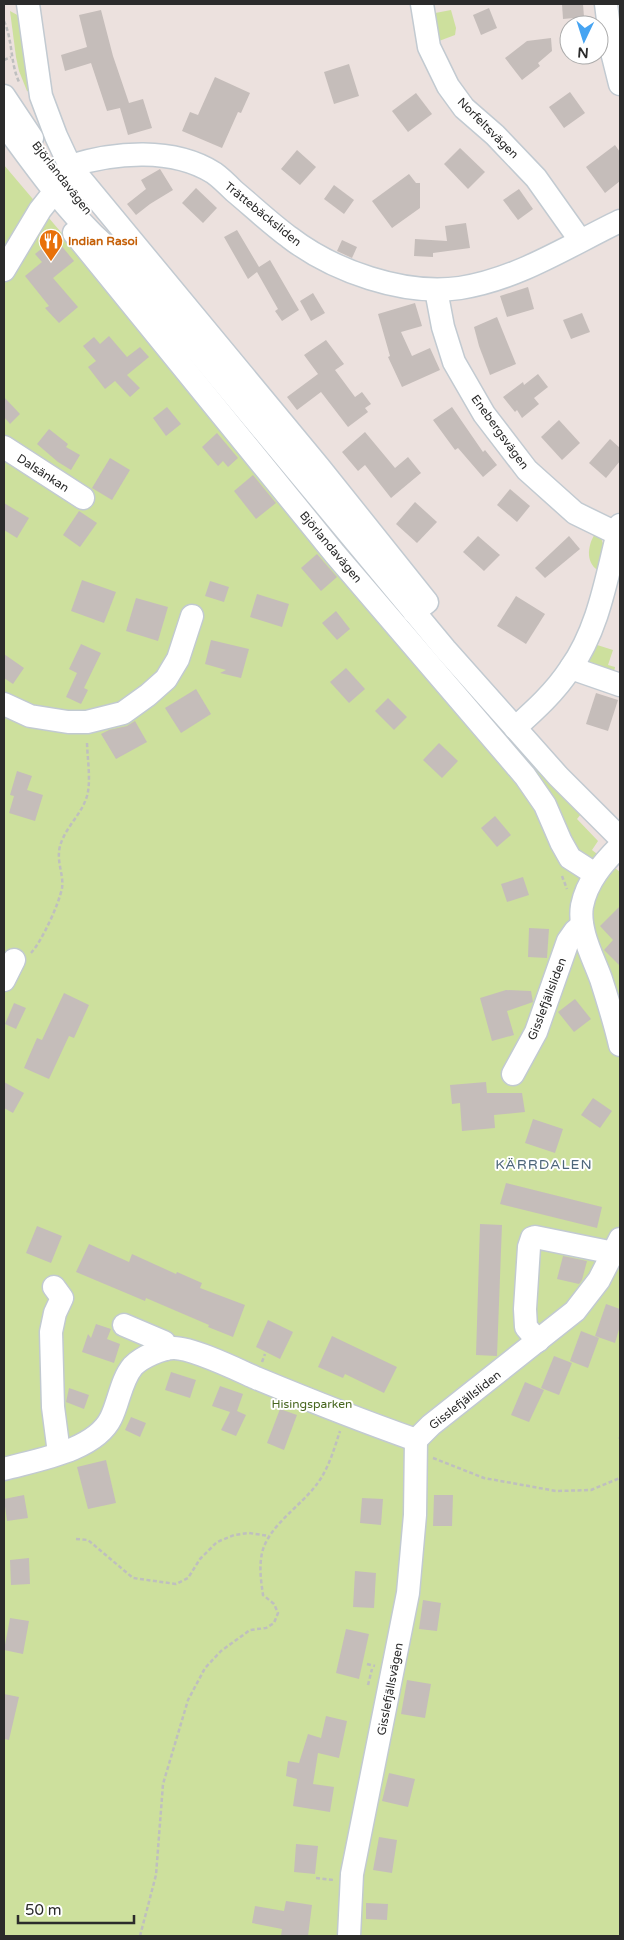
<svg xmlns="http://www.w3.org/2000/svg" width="624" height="1940" font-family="'Varela Round',sans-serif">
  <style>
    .green { fill: #cde09d }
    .building { fill: #c5bdba }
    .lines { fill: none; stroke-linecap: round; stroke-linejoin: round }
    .minor-casing { stroke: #c2cad1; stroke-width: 25 }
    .path { stroke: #bfbfbf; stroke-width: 2.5; stroke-dasharray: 4 2.5; stroke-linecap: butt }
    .minor { stroke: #fff; stroke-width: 22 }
    .labels { text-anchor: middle; stroke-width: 4; stroke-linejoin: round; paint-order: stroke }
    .street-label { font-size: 12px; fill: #2b2b2b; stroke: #fff }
    .food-label { font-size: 12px; font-weight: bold; fill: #c56008; stroke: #fff; text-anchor: start }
    .park-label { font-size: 12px; fill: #47661e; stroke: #fff }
    .neighbourhood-label { font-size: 14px; letter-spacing: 1px; fill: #4d667a; stroke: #fff }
  </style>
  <rect width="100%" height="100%" fill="#ece1de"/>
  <!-- green -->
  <g class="green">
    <polygon points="451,10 456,28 455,35 439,41 430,14"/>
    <polygon points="10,11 21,17 32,93 27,91 19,71 16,57"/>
    <polygon points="4,165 65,237 480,708 581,814 577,819 598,841 592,850 620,872 620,1936 4,1936"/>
    <path d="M595,534L601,538L605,549L601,572C585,565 587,546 595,534Z"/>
    <polygon points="594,644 613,650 608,665 615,667 614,672 587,662"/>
  </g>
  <!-- building -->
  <g class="building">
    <polygon points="562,4 583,4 584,17 563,19"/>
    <polygon points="489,8 497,28 481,35 473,15"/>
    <polygon points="101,10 113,56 129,103 143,99 152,128 128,135 120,108 107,111 91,63 65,71 61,55 87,47 79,15"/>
    <polygon points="551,38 552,51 538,63 540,66 522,80 505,58 527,41"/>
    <polygon points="349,64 359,96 334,104 324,72"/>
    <polygon points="215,77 250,93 241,113 238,112 222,148 182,131 190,112 198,115"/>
    <polygon points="570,92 585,113 564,128 549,107"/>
    <polygon points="416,93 432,114 408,132 392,111"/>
    <polygon points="615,145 620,152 620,181 605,193 586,167"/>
    <polygon points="460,148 485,172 468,189 444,164"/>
    <polygon points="297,150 316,167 300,185 281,169"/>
    <polygon points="160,169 173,190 150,204 136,215 127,204 146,189 141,180"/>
    <polygon points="409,174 416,183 420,183 420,208 392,228 372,201"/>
    <polygon points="334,185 354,200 344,214 324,199"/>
    <polygon points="196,188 217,208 203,223 182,203"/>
    <polygon points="519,189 533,209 518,220 503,200"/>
    <polygon points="466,223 470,248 433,253 433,257 414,256 415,239 447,241 445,226"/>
    <polygon points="237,230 259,267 270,260 299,310 282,321 275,311 278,309 257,272 248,279 224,237"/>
    <polygon points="55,238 74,261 53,278 78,307 59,323 45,308 49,306 25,276 42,262 35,254"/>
    <polygon points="342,240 357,247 352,258 337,251"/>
    <polygon points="528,287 534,309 507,317 500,296"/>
    <polygon points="313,293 325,313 311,321 300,301"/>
    <polygon points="415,303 422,326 401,332 412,356 430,348 440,370 402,387 388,357 390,356 378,314"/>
    <polygon points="582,313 590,332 571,339 563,320"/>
    <polygon points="497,317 516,364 490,375 479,346 474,327"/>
    <polygon points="109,336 127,357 140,347 149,357 127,375 140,388 130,397 115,381 105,389 88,367 96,361 83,346 94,337 100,344"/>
    <polygon points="326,340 344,364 335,370 355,397 362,392 371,404 365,408 368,412 348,427 321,392 297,410 287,397 318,374 304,355"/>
    <polygon points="538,374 548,387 534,398 539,404 522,418 517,410 515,412 503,397 523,382 524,385"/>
    <polygon points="4,397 20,414 10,424 4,417"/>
    <polygon points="167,407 181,424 166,436 153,418"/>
    <polygon points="452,407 483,452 485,450 497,465 483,477 458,448 455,450 433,420"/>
    <polygon points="559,420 580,443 562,460 541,437"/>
    <polygon points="49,429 68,444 66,447 80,455 71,470 58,462 37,444"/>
    <polygon points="365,432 395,468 408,457 421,473 391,498 365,465 358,471 342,452"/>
    <polygon points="217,433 238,458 228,467 223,461 218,466 202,447"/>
    <polygon points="610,439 620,448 620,461 606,478 589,463"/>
    <polygon points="110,458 130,470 112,500 92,488"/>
    <polygon points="253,475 276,503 256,519 234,491"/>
    <polygon points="510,489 530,506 517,522 497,505"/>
    <polygon points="415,502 437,522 417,543 396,524"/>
    <polygon points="4,503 29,518 17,538 4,530"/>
    <polygon points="79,511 97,523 80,547 63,535"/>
    <polygon points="478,536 500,555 484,571 463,552"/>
    <polygon points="569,536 580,549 545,578 535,568"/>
    <polygon points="317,554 337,577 321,591 301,568"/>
    <polygon points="82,580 116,592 104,623 71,611"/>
    <polygon points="210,581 229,587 224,602 205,596"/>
    <polygon points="257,594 289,604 282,627 250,617"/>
    <polygon points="516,596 545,614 526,644 497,626"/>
    <polygon points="136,598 168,607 158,641 126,631"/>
    <polygon points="336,611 350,629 337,640 322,623"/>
    <polygon points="211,640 249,649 241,678 220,673 226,670 205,664"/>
    <polygon points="81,644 101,653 84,688 88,690 81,704 66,697 77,673 69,669"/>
    <polygon points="4,654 24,668 13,684 4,678"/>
    <polygon points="346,668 365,689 349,703 330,682"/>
    <polygon points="196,689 211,714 181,733 165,708"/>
    <polygon points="596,693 618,700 608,731 586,724"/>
    <polygon points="388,698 407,717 394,730 375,711"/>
    <polygon points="135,721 147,742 116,759 101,734 109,730 127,726"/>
    <polygon points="439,743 458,761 442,778 423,760"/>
    <polygon points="17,771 32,776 27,790 43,795 35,821 9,813 14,796 10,795"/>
    <polygon points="495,816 511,835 497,847 481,828"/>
    <polygon points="523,877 529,895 507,902 501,884"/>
    <polygon points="620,906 620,966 604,950 613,940 600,926"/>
    <polygon points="529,928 549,929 547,958 528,957"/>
    <polygon points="506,990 531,991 533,1002 507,1011 514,1035 492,1041 480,998"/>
    <polygon points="64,993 89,1005 74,1038 69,1036 49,1079 24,1068 37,1038 42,1040"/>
    <polygon points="575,999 591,1019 574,1032 558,1012"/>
    <polygon points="14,1003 26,1008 16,1029 5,1024"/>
    <polygon points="4,1082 24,1093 13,1113 4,1108"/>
    <polygon points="486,1082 487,1093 522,1093 525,1112 494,1115 495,1128 462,1131 460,1103 452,1104 450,1085"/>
    <polygon points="593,1098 612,1111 600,1128 581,1115"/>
    <polygon points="533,1119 563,1129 555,1153 525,1143"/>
    <polygon points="506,1183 602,1207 597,1228 500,1204"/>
    <polygon points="480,1224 502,1225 497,1356 476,1355"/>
    <polygon points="37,1226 62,1236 51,1263 26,1253"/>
    <polygon points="89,1244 129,1262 132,1254 176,1274 177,1272 202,1283 200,1288 245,1305 233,1337 208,1327 209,1325 146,1298 145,1301 76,1272"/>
    <polygon points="563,1256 587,1261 582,1280 579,1284 557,1279"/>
    <polygon points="606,1304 620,1309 620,1326 615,1343 595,1336"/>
    <polygon points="268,1320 293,1332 280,1359 256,1347"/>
    <polygon points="96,1324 111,1329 107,1339 120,1344 114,1363 82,1352 88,1334 91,1338"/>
    <polygon points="581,1331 599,1338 588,1368 570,1361"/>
    <polygon points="332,1336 397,1367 384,1393 345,1374 343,1378 318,1367"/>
    <polygon points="554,1356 572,1363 559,1395 541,1388"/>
    <polygon points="171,1372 196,1380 190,1398 165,1390"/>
    <polygon points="525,1382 544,1390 529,1422 511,1415"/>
    <polygon points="220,1386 243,1394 237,1411 246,1415 236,1436 221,1430 230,1412 212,1406"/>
    <polygon points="69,1388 89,1395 84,1409 66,1402"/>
    <polygon points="280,1409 297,1415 284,1450 267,1443"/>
    <polygon points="131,1417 146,1423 140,1437 125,1430"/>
    <polygon points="106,1460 116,1503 88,1509 77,1467"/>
    <polygon points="24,1495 28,1518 7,1521 4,1499"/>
    <polygon points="434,1495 453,1495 452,1526 433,1526"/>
    <polygon points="362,1498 383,1499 381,1525 360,1523"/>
    <polygon points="29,1558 30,1584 11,1585 10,1560"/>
    <polygon points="355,1571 376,1573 374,1608 353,1607"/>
    <polygon points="423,1600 441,1603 437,1631 419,1629"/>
    <polygon points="10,1618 29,1621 23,1654 4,1650"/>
    <polygon points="346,1629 369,1634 359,1679 336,1673"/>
    <polygon points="407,1680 431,1684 425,1718 401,1714"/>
    <polygon points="4,1694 19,1697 9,1740 4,1739"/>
    <polygon points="326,1716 347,1721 339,1758 318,1753 313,1784 334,1787 330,1812 293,1806 297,1779 286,1776 288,1761 299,1763 308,1734 321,1738"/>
    <polygon points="389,1773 415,1779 408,1807 382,1801"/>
    <polygon points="379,1837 397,1840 392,1873 373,1870"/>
    <polygon points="296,1844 318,1846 315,1874 294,1872"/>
    <polygon points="286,1901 312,1905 308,1936 281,1936 282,1929 252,1923 255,1906 284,1911"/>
    <polygon points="366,1903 388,1904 387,1920 366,1919"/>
  </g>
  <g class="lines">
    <!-- minor casing -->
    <g class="minor-casing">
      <g id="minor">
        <polyline points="28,4 41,96 56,136 70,166 319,467 427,602 414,612"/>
        <polyline points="422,4 429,47 448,86 464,108 495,135 536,178 580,240"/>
        <polyline points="606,4 612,52 620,84"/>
        <polyline points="4,96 32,138"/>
        <path d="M4,124C39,171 74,223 121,259L445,649L558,776L620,838"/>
        <path d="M70,166C115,152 173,147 214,173C221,178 228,185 234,191C252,206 270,223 289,237C333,271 404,296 460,288C518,279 568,246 620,221"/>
        <polyline points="74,233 335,554 525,776 545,805 561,842 570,858 595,874"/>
        <polyline points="4,270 40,210 55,191 56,176"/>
        <polyline points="436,290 443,327 454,362 484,414 527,470 575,513 618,534"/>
        <polyline points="4,447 83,498"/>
        <polyline points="571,668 620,685"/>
        <polyline points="4,704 30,716 68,722 87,722 123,713 148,695 166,679 178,659 192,616"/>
        <path d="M515,728C535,710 555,692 570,669C600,627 607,573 620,525"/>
        <path d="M620,846C603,863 587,881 582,906C578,930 593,957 601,979C608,1001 615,1023 620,1045"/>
        <polyline points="4,980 14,960"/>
        <polyline points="513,1074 536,1032 568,941 575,931 582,925"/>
        <polyline points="54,1287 62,1298 55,1313 51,1332 53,1407 59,1453"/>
        <polyline points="124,1325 164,1342 166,1349"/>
        <polyline points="538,1341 526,1327 525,1309 529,1247 532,1238 535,1237 614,1253"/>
        <polyline points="416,1440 431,1425 575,1311 599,1280 620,1239"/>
        <path d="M4,1469C36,1460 95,1451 111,1418C119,1402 121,1380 133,1366C142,1357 162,1348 174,1348C193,1348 238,1370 256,1378C309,1400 362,1421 416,1440"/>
        <polyline points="349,1936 352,1874 408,1593 415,1515 416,1440"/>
      </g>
    </g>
    <!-- path -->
    <g class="path">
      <path d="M4,21C13,41 10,62 19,82"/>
      <polyline points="4,60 11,57"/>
      <polyline points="562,876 567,889"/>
      <path d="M31,953C42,941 59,904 62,888C64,874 56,862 60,846C65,828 80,816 86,799C92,784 87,757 87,741"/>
      <polyline points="262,1362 265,1354"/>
      <polyline points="619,1437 620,1438"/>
      <polyline points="433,1458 484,1478 556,1491 591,1490 620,1478"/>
      <polyline points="76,1539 88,1540 133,1578 176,1584 188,1578 200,1559 217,1542 234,1535 249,1533 269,1536"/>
      <polyline points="367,1664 375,1666"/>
      <polyline points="368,1685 372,1669"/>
      <polyline points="316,1878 334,1880"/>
      <path d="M140,1936L156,1875L163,1784L188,1700L205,1668L221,1651L250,1630L266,1628L274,1623L278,1613L274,1604L263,1595C261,1581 259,1567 262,1553C268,1526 301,1506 317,1484C329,1468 334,1449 340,1431"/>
    </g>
    <!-- minor -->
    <use href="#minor" class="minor"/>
  </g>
  <!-- icons -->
  <defs>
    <g id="restaurant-pin" transform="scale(1.25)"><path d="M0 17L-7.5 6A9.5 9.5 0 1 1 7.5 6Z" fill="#e8710a" stroke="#fff"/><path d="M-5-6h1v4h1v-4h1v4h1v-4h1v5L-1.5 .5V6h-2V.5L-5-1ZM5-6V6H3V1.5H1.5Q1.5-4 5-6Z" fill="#fff"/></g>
  </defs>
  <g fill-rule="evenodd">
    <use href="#restaurant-pin" x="51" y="241"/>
  </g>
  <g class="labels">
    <!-- street labels -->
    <g class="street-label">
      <text transform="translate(488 128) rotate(45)" y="4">Norfeltsvägen</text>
      <text transform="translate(62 178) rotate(52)" y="4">Björlandavägen</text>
      <text transform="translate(263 214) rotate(39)" y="4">Trättebäcksliden</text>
      <text transform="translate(500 432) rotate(54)" y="4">Enebergsvägen</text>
      <text transform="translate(43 473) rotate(33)" y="4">Dalsänkan</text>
      <text transform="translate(331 547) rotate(50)" y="4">Björlandavägen</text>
      <text transform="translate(547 999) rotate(-69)" y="4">Gisslefjällsliden</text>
      <text transform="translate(465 1400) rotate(-38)" y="4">Gisslefjällsliden</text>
      <text transform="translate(390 1689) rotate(-79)" y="4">Gisslefjällsvägen</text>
    </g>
    <!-- food labels -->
    <g class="food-label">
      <text x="68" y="245">Indian Rasoi</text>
    </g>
    <!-- park labels -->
    <g class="park-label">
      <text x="312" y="1408">Hisingsparken</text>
    </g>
    <!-- neighbourhood labels -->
    <g class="neighbourhood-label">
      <text x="544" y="1169">KÄRRDALEN</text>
    </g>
  </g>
  <!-- border -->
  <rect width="624" height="1940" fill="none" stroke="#2b2b2b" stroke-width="10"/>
  <!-- north arrow -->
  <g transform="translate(584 40) rotate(184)"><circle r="24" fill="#ffffff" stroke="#aaaaaa"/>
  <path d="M0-4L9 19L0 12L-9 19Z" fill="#46a4f2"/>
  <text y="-8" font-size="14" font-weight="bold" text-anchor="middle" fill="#2b2b2b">N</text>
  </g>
  <!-- scale -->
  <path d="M18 1915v8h116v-8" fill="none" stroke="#2b2b2b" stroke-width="2.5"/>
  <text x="25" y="1915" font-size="15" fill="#2b2b2b" stroke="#ffffff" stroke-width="4" paint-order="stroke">50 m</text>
</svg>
